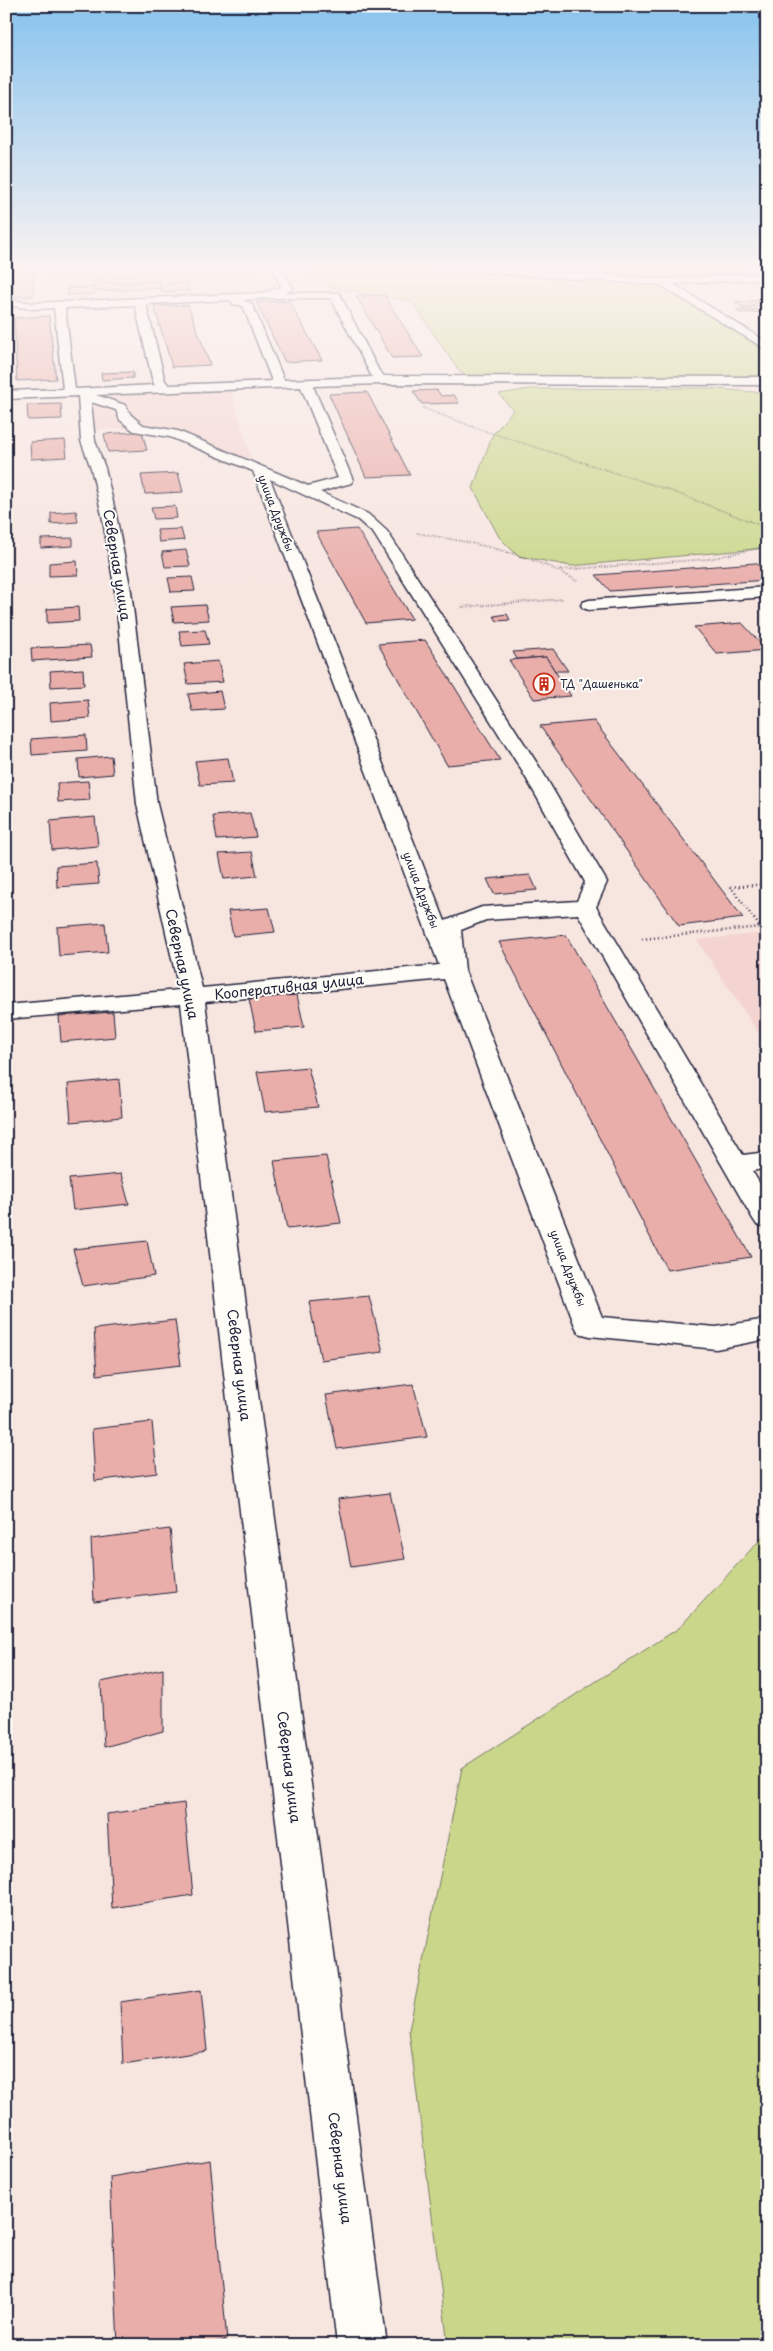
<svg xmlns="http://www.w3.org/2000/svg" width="773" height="2351" font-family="'Playpen Sans',sans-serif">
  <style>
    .built { fill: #f3d4d0 }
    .green { fill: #cad78b; stroke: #767c63 }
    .building { fill: #e9aeaa; stroke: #22223b }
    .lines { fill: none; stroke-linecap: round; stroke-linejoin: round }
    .minor-casing { stroke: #22223b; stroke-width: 3 }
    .path-far1 { stroke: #22223b; stroke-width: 2; stroke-dasharray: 0.5 2; stroke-linecap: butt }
    .path { stroke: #22223b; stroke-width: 2.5; stroke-dasharray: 1 3; stroke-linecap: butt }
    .minor { fill: #fdfcf7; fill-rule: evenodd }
    .labels { text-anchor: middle; stroke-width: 4; stroke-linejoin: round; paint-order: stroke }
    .far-street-label { font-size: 11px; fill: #22223b; stroke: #fdfcf7 }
    .far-poi-label { font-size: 11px; fill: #22223b; stroke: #fdfcf7; text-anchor: start }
    .street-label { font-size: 14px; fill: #22223b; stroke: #fdfcf7 }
  </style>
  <rect width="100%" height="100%" fill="#f7e5e0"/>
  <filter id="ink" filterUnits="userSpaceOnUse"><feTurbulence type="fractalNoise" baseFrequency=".02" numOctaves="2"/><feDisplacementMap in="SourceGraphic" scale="10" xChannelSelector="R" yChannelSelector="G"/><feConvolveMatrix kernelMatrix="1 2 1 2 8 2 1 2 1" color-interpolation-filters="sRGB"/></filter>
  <g filter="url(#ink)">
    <!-- built -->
    <g class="built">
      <polygon points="42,266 255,266 269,293 42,302"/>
      <polygon points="229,385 251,457 233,458 173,434 139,428 89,430 84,395"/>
      <polygon points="767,933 767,1046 697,940"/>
    </g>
    <!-- green -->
    <g class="green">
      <path d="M318,266H405L657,284L684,290L767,353V378L469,377L459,371L412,302C377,293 341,293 308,280L313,268Z"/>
      <path d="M474,266H750L745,272C655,283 564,275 474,266Z"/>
      <polygon points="704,388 767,393 767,548 571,566 518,556 499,537 473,488 492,436 513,410 499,394 530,389"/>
      <polygon points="767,1532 767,2345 448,2345 409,2030 462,1768 679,1628"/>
    </g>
    <!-- building -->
    <g class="building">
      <polygon points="12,266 34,266 33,296 12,297 14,278 11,278"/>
      <polygon points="128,266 168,266 170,270 137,272 138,276 101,278 101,283 159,281 160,284 187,283 189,291 162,292 161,288 95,291 95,294 67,295 67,288 94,287 91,268"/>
      <polygon points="384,295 423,357 392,358 356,296"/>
      <polygon points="767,300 767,306 743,307 735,302"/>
      <polygon points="289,301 322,360 285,362 256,302"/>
      <polygon points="188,305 210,365 172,367 154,306"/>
      <polygon points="767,309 767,312 740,313 736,310"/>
      <polygon points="49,316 56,379 17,381 14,318"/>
      <polygon points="133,372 133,378 102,380 101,373"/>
      <polygon points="437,390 441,396 454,395 459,403 422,404 413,391"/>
      <polygon points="367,392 410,475 366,477 329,394"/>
      <polygon points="61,404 62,419 28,420 27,405"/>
      <polygon points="134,432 142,432 147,450 108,452 104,434"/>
      <polygon points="65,440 67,457 31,459 30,442"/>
      <polygon points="178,473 183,492 145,494 141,475"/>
      <polygon points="175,506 177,518 154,519 151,507"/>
      <polygon points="76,511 78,522 51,524 51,513"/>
      <polygon points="181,529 184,540 159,542 157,530"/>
      <polygon points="357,529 389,581 412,619 366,623 316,532"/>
      <polygon points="73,538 73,546 41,548 41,539"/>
      <polygon points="186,550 190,566 165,567 162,552"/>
      <polygon points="77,561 78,575 49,576 49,563"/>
      <polygon points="756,563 767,573 767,580 610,591 596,575"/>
      <polygon points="192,577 195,591 171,592 168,578"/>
      <polygon points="205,605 209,620 174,622 171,607"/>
      <polygon points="78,607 79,621 47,623 47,609"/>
      <polygon points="507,614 510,620 497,621 494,616"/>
      <polygon points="742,623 767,650 717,654 694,627"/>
      <polygon points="205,630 209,644 182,646 179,631"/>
      <polygon points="425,640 436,657 500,760 447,765 378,644"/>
      <polygon points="90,645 92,657 32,661 31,648"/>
      <polygon points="553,649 568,671 555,671 546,657 517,659 513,652"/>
      <polygon points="546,657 555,671 571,696 534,699 509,660"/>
      <polygon points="218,661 223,682 188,684 184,664"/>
      <polygon points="83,669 84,685 51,687 50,671"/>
      <polygon points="220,691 224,709 192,711 188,694"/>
      <polygon points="88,700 90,718 51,721 50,703"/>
      <polygon points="594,721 743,918 679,926 540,726"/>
      <polygon points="86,735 87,751 32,755 31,739"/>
      <polygon points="111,756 113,774 79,777 78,759"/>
      <polygon points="228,758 233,783 200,785 195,761"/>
      <polygon points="88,781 90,800 58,802 57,783"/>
      <polygon points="250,813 256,837 217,840 213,816"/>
      <polygon points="95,817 98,846 52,850 50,821"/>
      <polygon points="252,852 257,876 224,879 219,854"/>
      <polygon points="97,863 99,884 57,887 56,866"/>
      <polygon points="530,875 537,890 494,894 487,879"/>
      <polygon points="269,908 275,932 233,936 228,911"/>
      <polygon points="105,923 108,952 59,956 57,927"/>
      <polygon points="566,935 608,1008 751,1257 667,1270 499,942"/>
      <polygon points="297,995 304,1027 256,1031 249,999"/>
      <polygon points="113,1012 115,1037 61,1042 59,1016"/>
      <polygon points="308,1067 318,1107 265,1112 257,1072"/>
      <polygon points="119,1079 122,1117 71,1122 68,1084"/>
      <polygon points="326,1156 341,1223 287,1229 274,1161"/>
      <polygon points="121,1174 129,1204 73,1210 69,1179"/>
      <polygon points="147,1241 154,1276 83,1286 73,1249"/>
      <polygon points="369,1296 383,1352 321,1360 309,1302"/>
      <polygon points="175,1320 181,1365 97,1375 94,1329"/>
      <polygon points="413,1384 427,1437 337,1449 326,1395"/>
      <polygon points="152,1422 157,1473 95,1481 92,1429"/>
      <polygon points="390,1493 405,1559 351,1567 338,1499"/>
      <polygon points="170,1529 176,1592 94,1602 91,1539"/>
      <polygon points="163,1669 163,1731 104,1747 101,1682"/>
      <polygon points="184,1803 193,1895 112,1908 107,1814"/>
      <polygon points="201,1990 207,2051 123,2064 120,2002"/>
      <polygon points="210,2160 227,2340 201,2345 118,2345 110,2177"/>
    </g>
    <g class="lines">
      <!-- minor casing -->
      <g class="minor-casing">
        <g id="minor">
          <path d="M270,266H280L293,288L286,293H339L379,371L384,376L767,377V385L381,384L313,386L353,480L351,483L320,492L368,514L387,531L542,771L607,882L596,907L743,1155L767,1152V1168L752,1171L767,1195V1228L757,1225L753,1219L578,914L486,920L461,930L465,971L602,1317L716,1327L767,1319V1339L716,1349L590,1336L579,1333L575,1326L444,979L205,1002L387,2345H337L181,1004L6,1019V1005L179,990L137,804L115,591L102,515L91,468L81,441L78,396L6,399V391L63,389L54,308L33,309L6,305V299L33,303L262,293L282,287ZM266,298H331L372,377L284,380L252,304L243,300ZM231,300L233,304L243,306L272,381L169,385L165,381L146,304ZM135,305L153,382L155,385L75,389L65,308ZM301,387L338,478L308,486L178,431L143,425L131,415L125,405L96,395ZM91,402L116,410L120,420L134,431L170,437L253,471L439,965L202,988L157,804L131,591L116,515L105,468L95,441ZM270,479L358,520L374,534L522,771L585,882L577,901L482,907L445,921Z"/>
          <polygon points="429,266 472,266 662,279 767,273 767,279 673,284 767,342 767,350 660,285 434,269"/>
          <polygon points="767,587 767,597 589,610 583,608 581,605 583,602 589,600"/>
        </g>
      </g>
      <!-- path-far1 -->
      <g class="path-far1">
        <polyline points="423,408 479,429 666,489 767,528"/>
        <path d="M417,533C473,543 527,552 577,581"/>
        <polyline points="560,570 709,559 767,546"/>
        <polyline points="462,607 563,599"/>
      </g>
      <!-- path -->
      <polyline class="path" points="642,939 760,927 731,887 767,884"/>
      <!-- minor -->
      <use href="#minor" class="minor"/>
    </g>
  </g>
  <!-- sky -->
  <linearGradient id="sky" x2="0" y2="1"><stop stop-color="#87c3ee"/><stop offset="0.45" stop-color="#fbf3f1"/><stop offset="1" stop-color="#fbf3f1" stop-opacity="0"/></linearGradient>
  <rect width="773" height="595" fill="url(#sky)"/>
  <!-- icons -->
  <defs>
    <g id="building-ring" transform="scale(1.125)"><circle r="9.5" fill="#fdfcf7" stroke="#c8321e" stroke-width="1.5"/><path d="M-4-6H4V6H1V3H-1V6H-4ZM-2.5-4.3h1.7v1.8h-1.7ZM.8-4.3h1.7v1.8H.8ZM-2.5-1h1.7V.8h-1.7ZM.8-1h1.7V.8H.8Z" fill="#c8321e"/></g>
  </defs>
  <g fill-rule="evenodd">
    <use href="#building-ring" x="544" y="684"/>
  </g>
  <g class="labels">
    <!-- far-street labels -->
    <g class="far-street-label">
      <text transform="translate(276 513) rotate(69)" y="4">улица Дружбы</text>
      <text transform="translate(421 890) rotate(69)" y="4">улица Дружбы</text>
      <text transform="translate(568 1268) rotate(69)" y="4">улица Дружбы</text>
    </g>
    <!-- far-poi labels -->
    <g class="far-poi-label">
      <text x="560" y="688">ТД "Дашенька"</text>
    </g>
    <!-- street labels -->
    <g class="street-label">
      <text transform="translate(117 565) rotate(81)" y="5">Северная улица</text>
      <text transform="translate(182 964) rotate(78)" y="5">Северная улица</text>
      <text transform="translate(289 987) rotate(-6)" y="5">Кооперативная улица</text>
      <text transform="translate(239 1365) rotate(83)" y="5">Северная улица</text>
      <text transform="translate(289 1767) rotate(83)" y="5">Северная улица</text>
      <text transform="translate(340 2168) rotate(83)" y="5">Северная улица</text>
    </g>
  </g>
  <!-- margin -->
  <rect width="773" height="2351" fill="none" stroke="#fdfcf7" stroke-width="25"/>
  <rect x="12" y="12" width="748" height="2326" fill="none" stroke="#22223b" stroke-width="2" filter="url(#ink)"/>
</svg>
